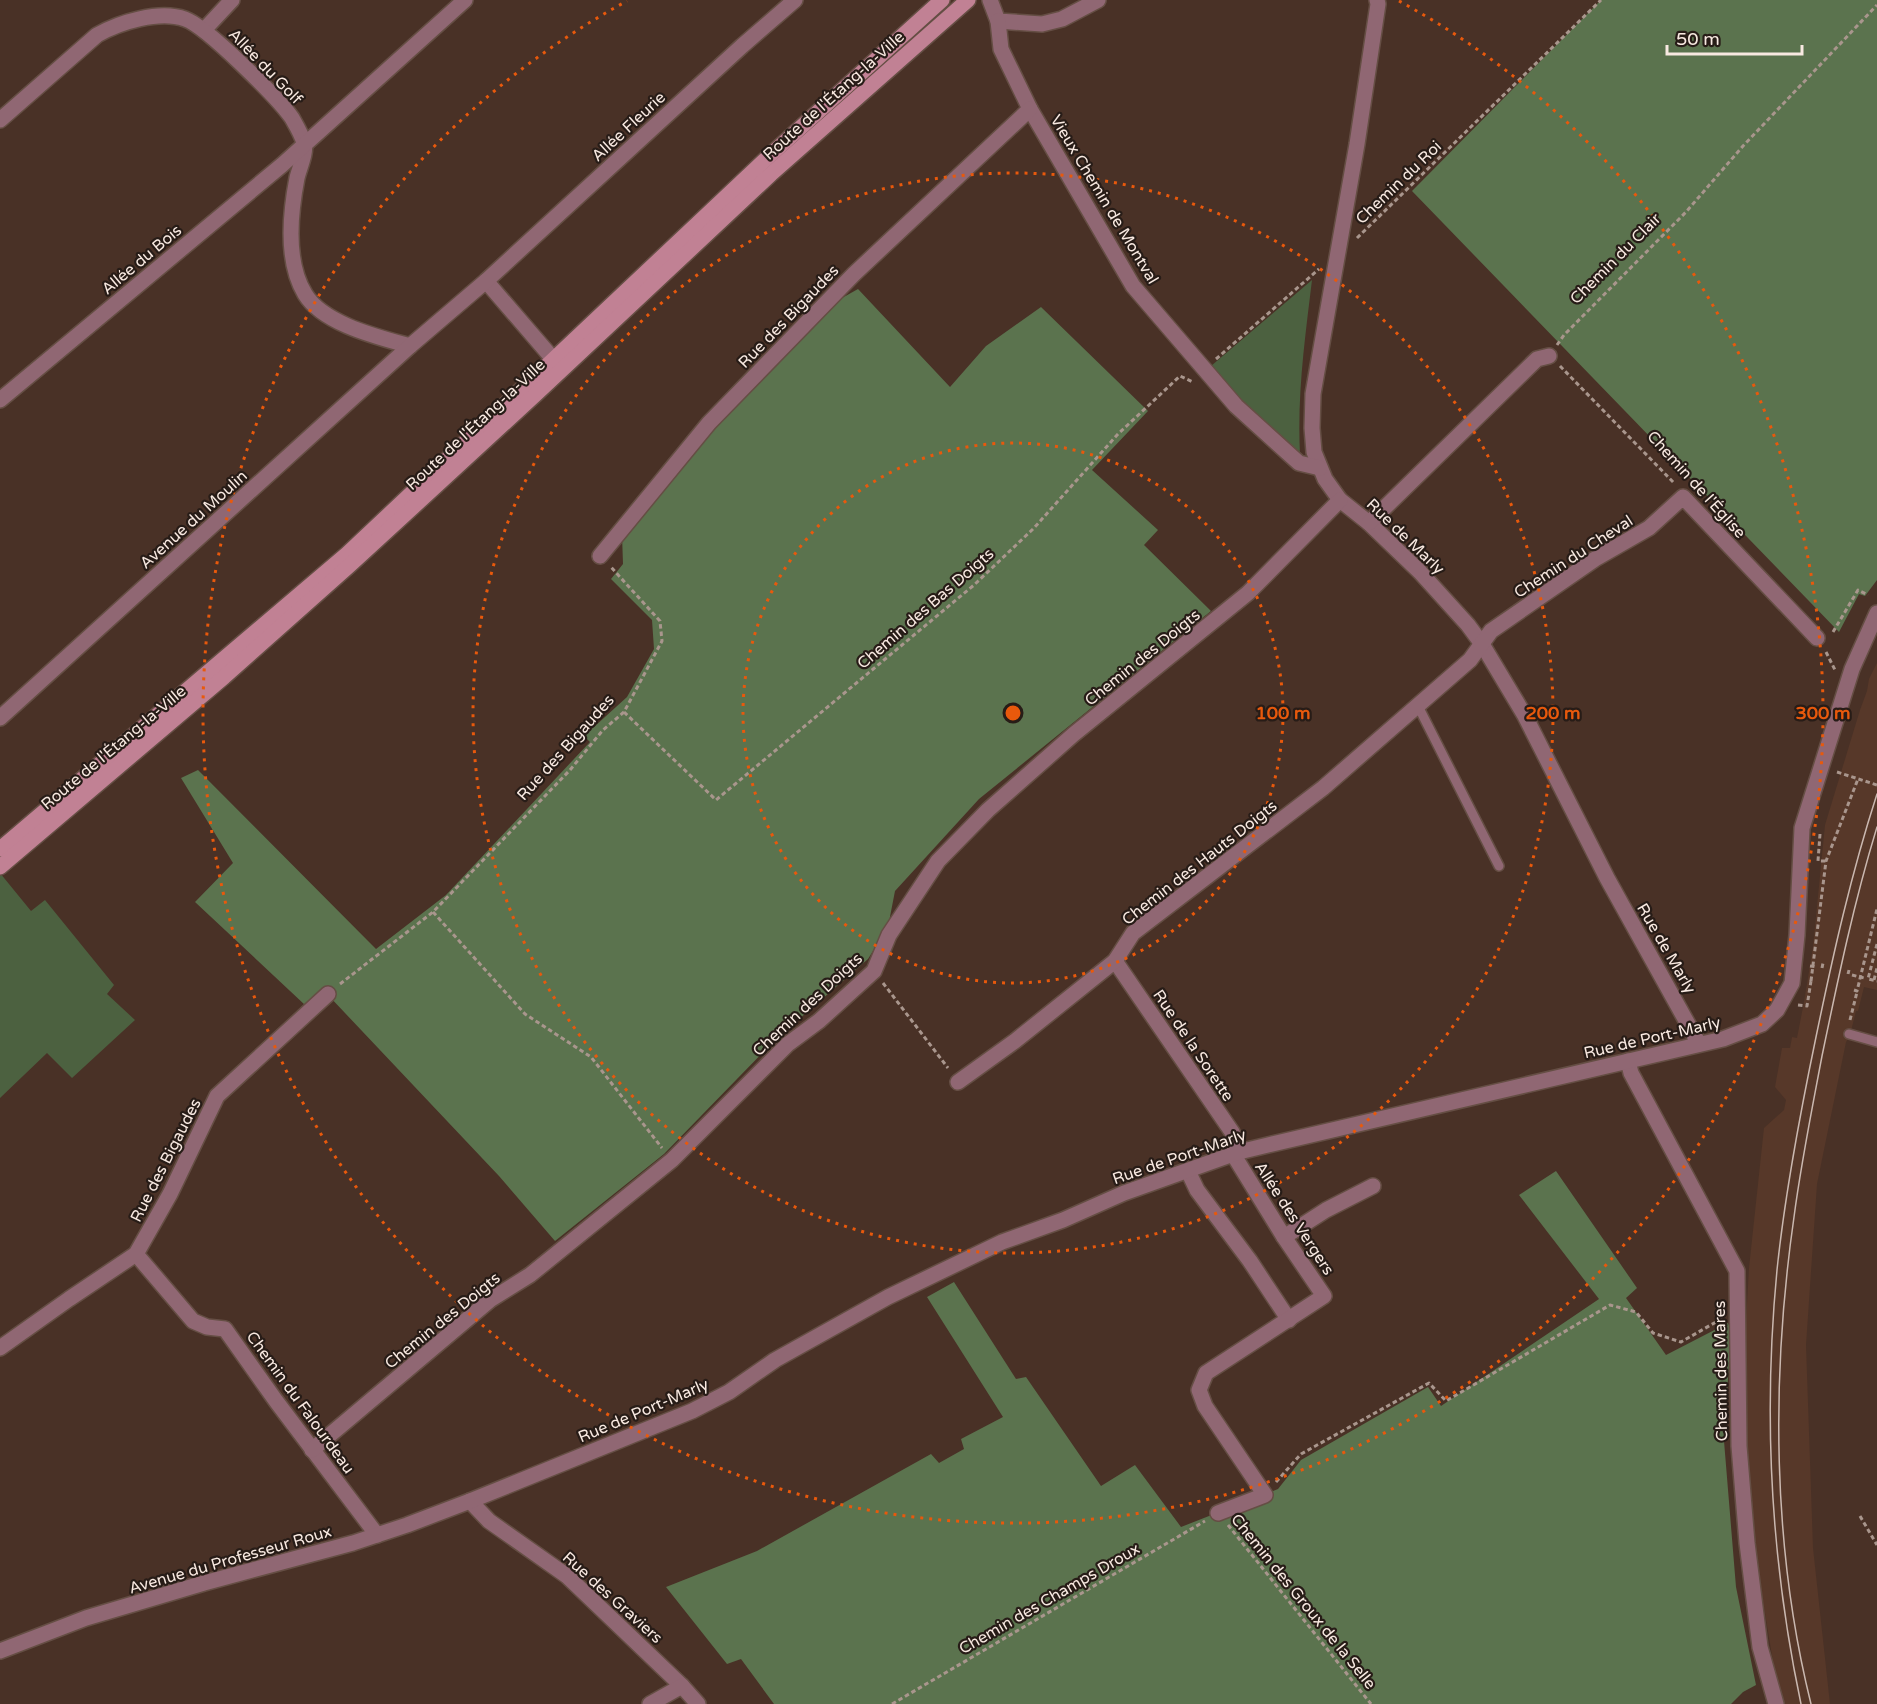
<svg xmlns="http://www.w3.org/2000/svg" width="1877" height="1704" font-family="'Varela Round',sans-serif">
  <style>
    .built { fill: #573829 }
    .green { fill: #4c6140 }
    .forest { fill: #5b734e }
    .lines { fill: none; stroke-linecap: round; stroke-linejoin: round }
    .lane-casing { stroke: #654e44; stroke-width: 12 }
    .street-casing { stroke: #654e44; stroke-width: 18 }
    .secondary-casing { stroke: #654e44; stroke-width: 18 }
    .path { stroke: #a9968d; stroke-width: 3; stroke-dasharray: 4.5 3; stroke-linecap: butt }
    .lane { stroke: #906773; stroke-width: 9 }
    .street { stroke: #906773; stroke-width: 15 }
    .secondary { stroke: #c18194; stroke-width: 15 }
    .tram { stroke: #cab8b0; stroke-width: 1.5 }
    .path-bridge { stroke: #a9968d; stroke-width: 3; stroke-dasharray: 4.5 3; stroke-linecap: butt }
    .ring { fill: none; stroke: #e8590c; stroke-width: 3; stroke-dasharray: 3 6 }
    .labels { text-anchor: middle; stroke-width: 4.5; stroke-linejoin: round; paint-order: stroke }
    .street-label { font-size: 16px; fill: #f8e9e1; stroke: #271c17 }
    .centre { fill: #e8590c; stroke: #271c17; stroke-width: 3 }
    .ring-label { font-size: 18px; text-anchor: middle; font-weight: bold; fill: #e8590c; stroke: #271c17; stroke-width: 4.5; stroke-linejoin: round; paint-order: stroke }
  </style>
  <rect width="100%" height="100%" fill="#493126"/>
  <!-- built -->
  <polygon class="built" points="1877,663 1877,990 1864,987 1858,1011 1856,1011 1850,1035 1846,1042 1817,1184 1806,1345 1813,1548 1830,1704 1780,1704 1754,1547 1744,1445 1744,1358 1749,1268 1764,1128 1784,1110 1786,1100 1775,1087 1782,1048 1790,1048 1792,1037 1797,1038 1804,1002 1813,947 1825,825 1860,710 1867,691 1869,679"/>
  <!-- green -->
  <g class="green">
    <path d="M1312,280C1305,338 1297,395 1300,455L1239,399L1211,366Z"/>
    <polygon points="0,873 31,911 45,900 114,985 107,994 135,1020 72,1078 47,1053 0,1098"/>
  </g>
  <!-- forest -->
  <g class="forest">
    <polygon points="1601,0 1877,0 1877,580 1865,596 1859,594 1839,632 1412,191"/>
    <polygon points="858,289 950,387 986,346 1041,307 1148,411 1092,470 1158,530 1144,545 1211,611 979,799 895,891 888,927 868,959 775,1040 664,1154 555,1241 499,1176 328,995 298,1018 305,1005 195,902 233,863 181,778 198,770 376,949 446,895 590,742 584,736 627,697 654,649 652,620 611,579 623,564 622,535 714,421 842,298"/>
    <polygon points="1556,1171 1637,1288 1626,1298 1666,1355 1728,1323 1731,1331 1724,1441 1736,1587 1756,1685 1743,1692 1731,1704 774,1704 741,1659 727,1664 666,1587 757,1551 931,1454 939,1463 964,1449 961,1439 1003,1417 927,1297 954,1282 1016,1379 1026,1377 1101,1486 1135,1465 1181,1527 1278,1489 1301,1460 1428,1387 1441,1406 1599,1299 1519,1195"/>
  </g>
  <g class="lines">
    <!-- lane casing -->
    <g class="lane-casing">
      <g id="lane">
        <polyline points="1418,706 1499,866"/>
        <polyline points="1849,1034 1877,1042"/>
      </g>
    </g>
    <!-- street casing -->
    <g class="street-casing">
      <g id="street">
        <polyline points="990,0 998,21 1042,24 1062,19 1098,0"/>
        <polyline points="1377,0 1378,4 1357,144 1313,394 1312,428 1314,452 1325,479 1340,500 1369,523 1420,572 1468,625 1482,644 1525,716 1607,878 1699,1044"/>
        <polyline points="998,21 1001,49 1030,109 1133,286 1236,406 1299,463 1320,468"/>
        <polyline points="204,30 232,0"/>
        <path d="M0,120L97,35C120,22 159,10 185,19C206,26 278,98 292,118C296,125 302,135 304,143C307,152 299,169 297,178C290,214 285,261 305,294C323,324 378,337 410,346"/>
        <polyline points="486,281 560,367"/>
        <polyline points="0,400 282,165 465,0"/>
        <polyline points="1369,523 1537,359 1549,356"/>
        <polyline points="600,556 709,423 854,274 1030,109"/>
        <polyline points="0,718 410,346 486,281 742,46 795,0"/>
        <polyline points="1115,961 1232,1132 1239,1152"/>
        <polyline points="1628,1061 1631,1073 1737,1271 1739,1446 1747,1543 1760,1647 1776,1704"/>
        <polyline points="958,1082 1015,1041 1115,961 1133,933 1323,788 1470,660 1491,631 1595,559 1649,528 1683,497 1817,638"/>
        <polyline points="1188,1171 1197,1190 1250,1261 1289,1320"/>
        <polyline points="1284,1237 1326,1210 1373,1186"/>
        <polyline points="136,1254 193,1321 207,1327 225,1329 276,1401 377,1535"/>
        <polyline points="0,1348 69,1299 136,1254 170,1194 217,1096 328,994"/>
        <polyline points="312,1450 490,1300 530,1275 672,1160 788,1044 819,1021 874,971 889,935 938,861 988,810 1074,734 1248,593 1340,500"/>
        <polyline points="470,1501 489,1521 567,1576 682,1686 698,1704"/>
        <polyline points="1218,1513 1265,1495 1205,1406 1199,1390 1206,1373 1324,1296 1284,1237 1233,1154"/>
        <polyline points="0,1651 86,1618 204,1583 353,1543 407,1525 470,1501 692,1411 729,1392 775,1360 888,1297 1002,1242 1063,1220 1124,1193 1239,1152 1268,1145 1723,1039 1762,1024 1777,1010 1792,983 1797,935 1802,828 1852,669 1877,613"/>
        <polyline points="650,1704 682,1686"/>
      </g>
    </g>
    <!-- secondary casing -->
    <g class="secondary-casing">
      <g id="secondary">
        <polyline points="0,849 347,554 767,158 942,0"/>
        <polyline points="0,867 224,677 350,565 536,394 771,174 968,0"/>
      </g>
    </g>
    <!-- path -->
    <g class="path">
      <polyline points="1357,238 1601,0"/>
      <polyline points="1557,345 1564,335 1686,212 1743,146 1877,5"/>
      <polyline points="1216,359 1319,269"/>
      <polyline points="1560,366 1674,483"/>
      <polyline points="1833,632 1858,590 1868,595"/>
      <polyline points="1826,652 1835,670"/>
      <polyline points="624,712 716,800 974,585 1034,528 1118,434 1180,376 1193,382"/>
      <polyline points="1837,772 1877,785"/>
      <polyline points="1820,834 1818,861 1826,861"/>
      <polyline points="433,912 525,1014 591,1057 662,1148"/>
      <polyline points="1877,944 1868,979 1877,981"/>
      <polyline points="1822,968 1823,963"/>
      <polyline points="1848,974 1849,970"/>
      <polyline points="1874,980 1877,968"/>
      <polyline points="1811,981 1826,861 1858,779"/>
      <polyline points="883,983 948,1068"/>
      <polyline points="340,984 433,912 570,770 603,730 624,712 662,641 660,621 610,566"/>
      <polyline points="1854,990 1857,991 1877,909"/>
      <polyline points="1798,1005 1807,1006 1811,981 1814,982"/>
      <polyline points="1850,1020 1857,992"/>
      <polyline points="1276,1482 1301,1454 1429,1383 1446,1401 1610,1305 1636,1312 1653,1333 1681,1342 1723,1318"/>
      <polyline points="1860,1516 1877,1545"/>
      <polyline points="1228,1525 1371,1704"/>
      <polyline points="892,1704 1205,1521"/>
    </g>
    <!-- lane -->
    <use href="#lane" class="lane"/>
    <!-- street -->
    <use href="#street" class="street"/>
    <!-- secondary -->
    <use href="#secondary" class="secondary"/>
    <!-- tram -->
    <g class="tram">
      <path d="M1801,1704C1771,1562 1763,1415 1777,1270C1785,1192 1800,1114 1816,1037C1833,955 1851,874 1877,794"/>
      <path d="M1811,1704C1772,1547 1771,1377 1794,1217C1801,1163 1812,1109 1822,1056C1838,979 1854,902 1877,827"/>
    </g>
    <!-- path-bridge -->
    <g class="path-bridge">
      <polyline points="1810,966 1817,967"/>
      <polyline points="1852,975 1864,978"/>
    </g>
  </g>
  <!-- distance rings -->
  <g class="ring">
    <circle cx="1013" cy="713" r="270"/>
    <circle cx="1013" cy="713" r="540"/>
    <path d="M1399 1A810 810 0 1 1 627 1"/>
  </g>
  <g class="labels">
    <!-- street labels -->
    <g class="street-label">
      <text transform="translate(266 66) rotate(46)" y="6">Allée du Golf</text>
      <text transform="translate(833 95) rotate(-42)" y="6">Route de l'Étang-la-Ville</text>
      <text transform="translate(628 126) rotate(-43)" y="6">Allée Fleurie</text>
      <text transform="translate(1398 182) rotate(-44)" y="6">Chemin du Roi</text>
      <text transform="translate(1105 199) rotate(59)" y="6">Vieux Chemin de Montval</text>
      <text transform="translate(1615 258) rotate(-45)" y="6">Chemin du Clair</text>
      <text transform="translate(141 259) rotate(-40)" y="6">Allée du Bois</text>
      <text transform="translate(788 316) rotate(-46)" y="6">Rue des Bigaudes</text>
      <text transform="translate(475 424) rotate(-43)" y="6">Route de l'Étang-la-Ville</text>
      <text transform="translate(1697 484) rotate(48)" y="6">Chemin de l'Église</text>
      <text transform="translate(193 519) rotate(-42)" y="6">Avenue du Moulin</text>
      <text transform="translate(1406 536) rotate(44)" y="6">Rue de Marly</text>
      <text transform="translate(1573 556) rotate(-33)" y="6">Chemin du Cheval</text>
      <text transform="translate(925 608) rotate(-41)" y="6">Chemin des Bas Doigts</text>
      <text transform="translate(1142 657) rotate(-39)" y="6">Chemin des Doigts</text>
      <text transform="translate(113 747) rotate(-40)" y="6">Route de l'Étang-la-Ville</text>
      <text transform="translate(565 747) rotate(-48)" y="6">Rue des Bigaudes</text>
      <text transform="translate(1199 862) rotate(-38)" y="6">Chemin des Hauts Doigts</text>
      <text transform="translate(1667 948) rotate(60)" y="6">Rue de Marly</text>
      <text transform="translate(807 1004) rotate(-43)" y="6">Chemin des Doigts</text>
      <text transform="translate(1652 1037) rotate(-13)" y="6">Rue de Port-Marly</text>
      <text transform="translate(1194 1045) rotate(56)" y="6">Rue de la Sorette</text>
      <text transform="translate(1179 1156) rotate(-19)" y="6">Rue de Port-Marly</text>
      <text transform="translate(165 1160) rotate(-63)" y="6">Rue des Bigaudes</text>
      <text transform="translate(1295 1218) rotate(57)" y="6">Allée des Vergers</text>
      <text transform="translate(442 1320) rotate(-39)" y="6">Chemin des Doigts</text>
      <text transform="translate(1720 1371) rotate(-91)" y="6">Chemin des Mares</text>
      <text transform="translate(301 1402) rotate(54)" y="6">Chemin du Falourdeau</text>
      <text transform="translate(643 1410) rotate(-23)" y="6">Rue de Port-Marly</text>
      <text transform="translate(230 1559) rotate(-16)" y="6">Avenue du Professeur Roux</text>
      <text transform="translate(613 1597) rotate(42)" y="6">Rue des Graviers</text>
      <text transform="translate(1049 1598) rotate(-30)" y="6">Chemin des Champs Droux</text>
      <text transform="translate(1304 1601) rotate(51)" y="6">Chemin des Groux de la Selle</text>
    </g>
  </g>
  <circle cx="1013" cy="713" r="9" class="centre"/>
  <g class="ring-label">
    <text x="1283" y="719">100 m</text>
    <text x="1553" y="719">200 m</text>
    <text x="1823" y="719">300 m</text>
  </g>
  <!-- scale -->
  <path d="M1667 45v9h135v-9" fill="none" stroke="#f8e9e1" stroke-width="3"/>
  <text x="1676" y="45" font-size="18" fill="#f8e9e1" stroke="#271c17" stroke-width="4.5" paint-order="stroke">50 m</text>
</svg>
